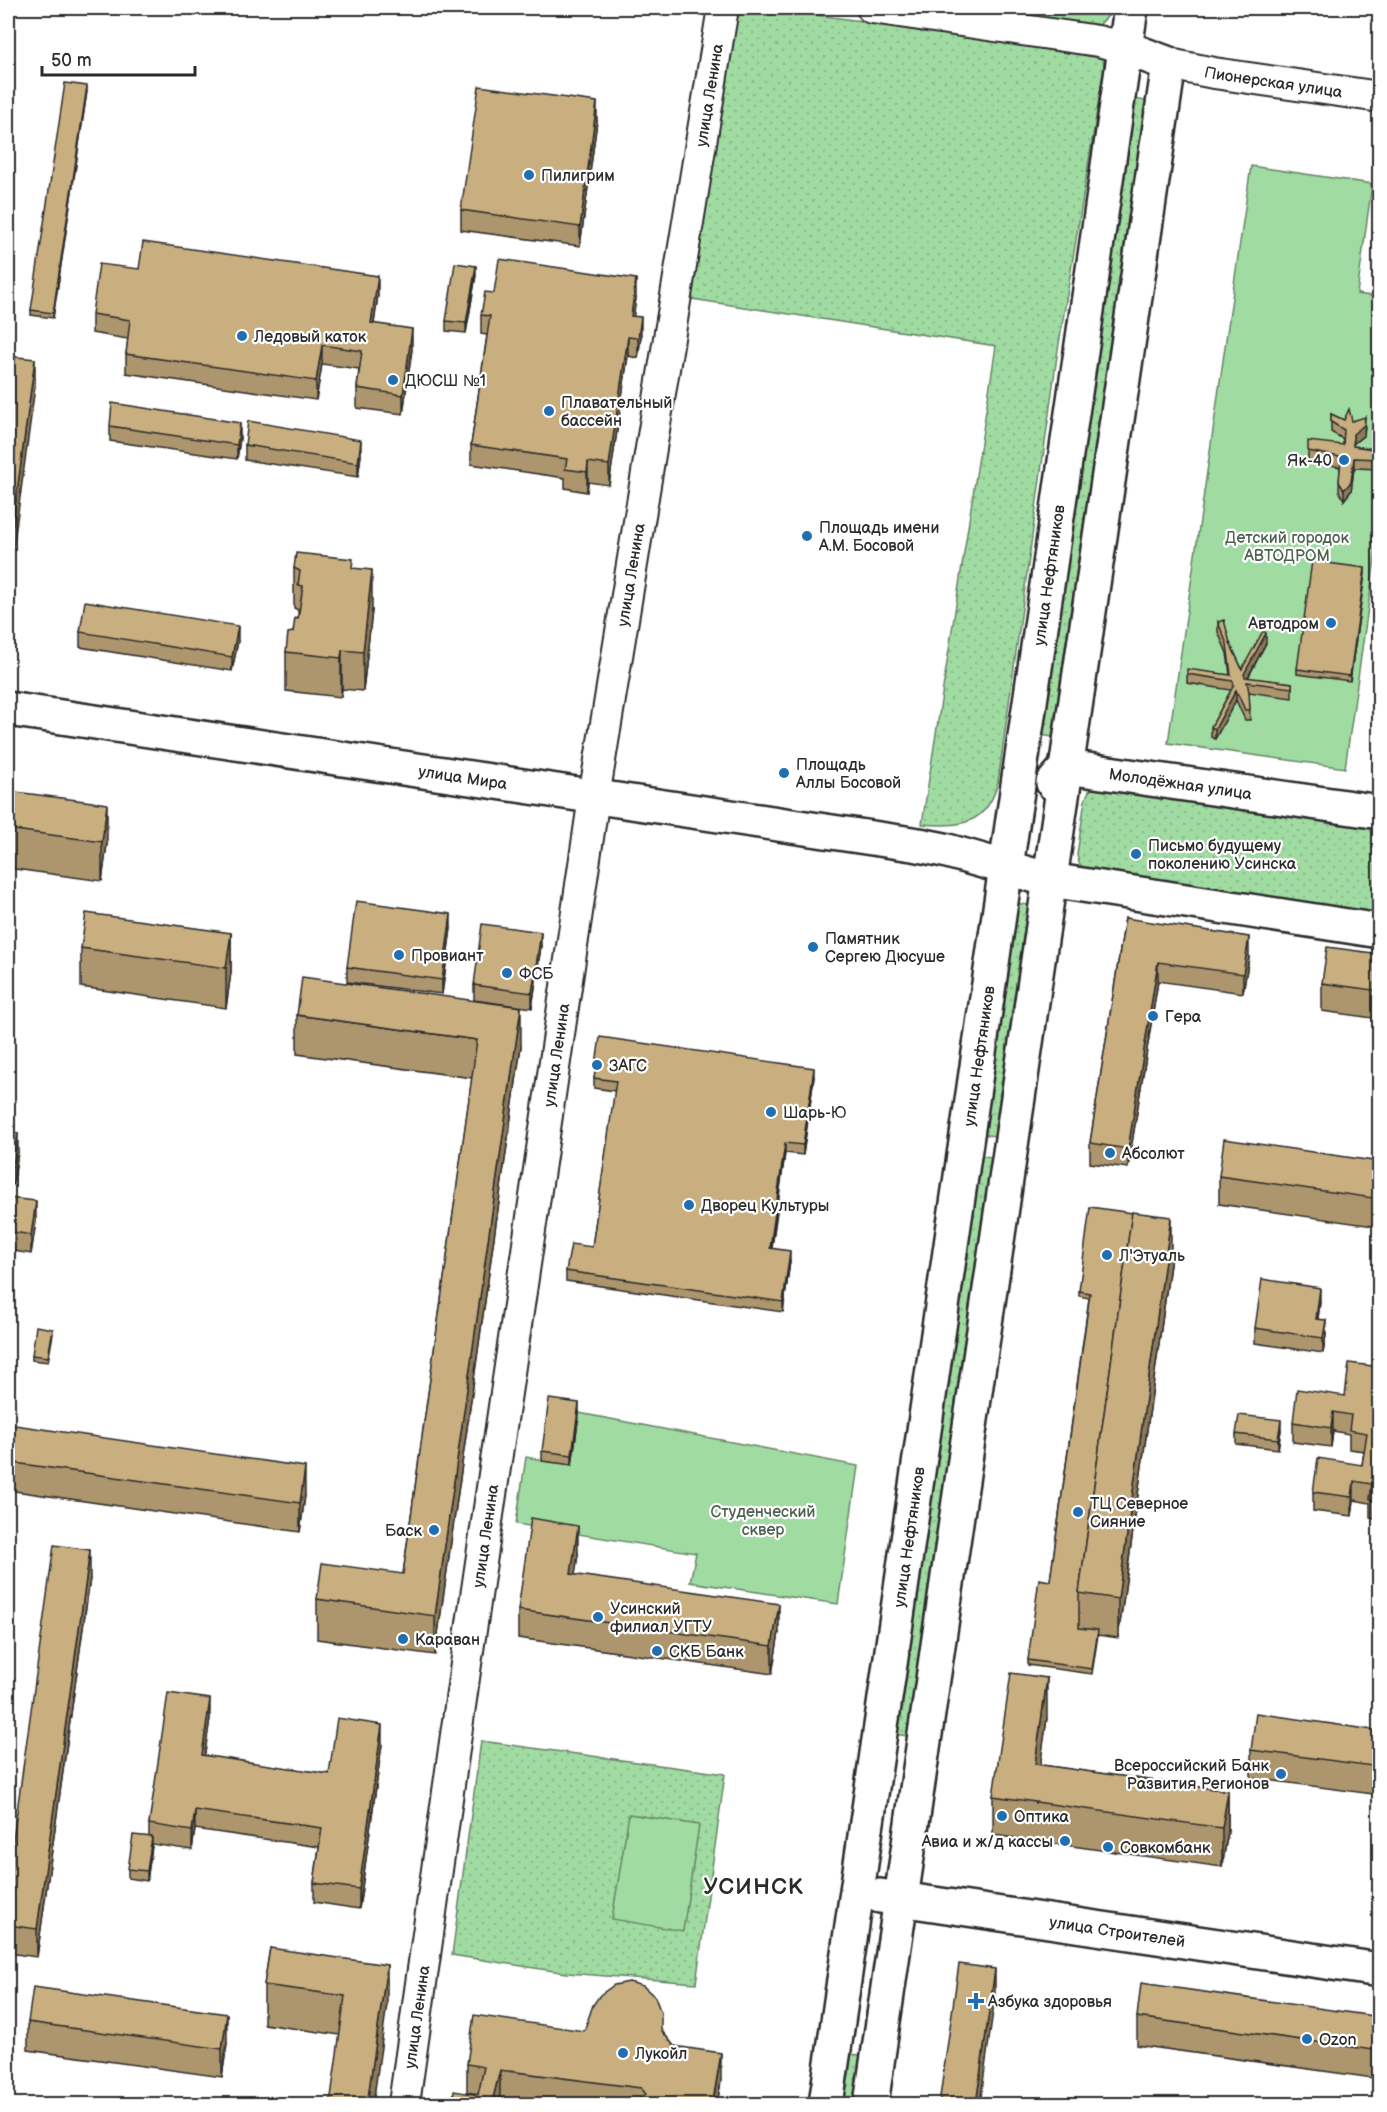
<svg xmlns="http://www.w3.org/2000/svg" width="1387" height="2112" font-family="'Balsamiq Sans',sans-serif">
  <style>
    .grass { fill: url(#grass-dots); stroke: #668366; stroke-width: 1.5 }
    .park { fill: #a0dba2; stroke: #668366; stroke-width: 1.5 }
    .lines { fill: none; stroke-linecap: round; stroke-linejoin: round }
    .minor-casing { stroke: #2b2b2b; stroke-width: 34 }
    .major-casing { stroke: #2b2b2b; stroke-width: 38 }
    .minor { stroke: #fff; stroke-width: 30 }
    .major { stroke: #fff; stroke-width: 33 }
    .wall { fill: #ad966e; stroke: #2b2b2b; stroke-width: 1.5 }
    .shaded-wall { fill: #8d7a5a; stroke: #2b2b2b; stroke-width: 1.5 }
    .building { fill: #c9af80; stroke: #2b2b2b; stroke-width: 1.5 }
    .poi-dot { fill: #1f6fb2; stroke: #fff; stroke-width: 2 }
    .labels { text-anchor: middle; stroke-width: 4.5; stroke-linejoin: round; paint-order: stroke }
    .street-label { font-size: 16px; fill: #2b2b2b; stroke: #fff }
    .poi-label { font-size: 16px; fill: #2b2b2b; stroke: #fff; text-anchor: start }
    .park-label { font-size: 16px; fill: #4e604f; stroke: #fff }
    .district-label { font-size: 22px; font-weight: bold; letter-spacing: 1.5px; fill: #2b2b2b; stroke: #fff }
  </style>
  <defs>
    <pattern id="grass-dots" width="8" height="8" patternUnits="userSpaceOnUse" patternTransform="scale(1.5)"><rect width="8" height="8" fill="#a0dba2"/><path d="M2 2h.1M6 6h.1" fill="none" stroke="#8abc8c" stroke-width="1.8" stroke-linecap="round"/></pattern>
  </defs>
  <rect width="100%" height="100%" fill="#fff"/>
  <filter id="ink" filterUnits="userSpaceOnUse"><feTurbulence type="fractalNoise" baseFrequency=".0167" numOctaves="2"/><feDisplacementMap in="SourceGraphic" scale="12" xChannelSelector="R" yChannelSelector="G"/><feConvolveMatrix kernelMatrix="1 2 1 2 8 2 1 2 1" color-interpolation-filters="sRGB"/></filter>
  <g filter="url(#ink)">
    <!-- grass -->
    <g class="grass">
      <path d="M749,8H762L1093,51L1103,60L1104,68L1057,356L998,782C987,825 961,827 922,824L996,346L686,298L732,21Z"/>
      <polygon points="1048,8 1113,8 1112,12 1095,29 1046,23"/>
      <polygon points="1134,99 1146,101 1052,737 1040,735"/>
      <polygon points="1097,786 1379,822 1379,917 1085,870 1079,863 1077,855 1085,800 1089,791"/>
      <polygon points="1016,903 1028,905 994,1136 982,1134"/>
      <polygon points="979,1155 991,1157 907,1736 894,1734"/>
      <polygon points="481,1741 725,1774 696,1983 567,1973 452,1955"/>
      <polygon points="848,2054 860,2055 853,2104 840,2104"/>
    </g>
    <!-- park -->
    <g class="park">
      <polygon points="1251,166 1372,184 1357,294 1379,297 1379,531 1345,768 1168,743"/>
      <polygon points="579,1413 858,1466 838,1604 690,1582 696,1553 516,1524 526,1457 572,1465"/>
      <polygon points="629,1814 699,1825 683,1931 612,1919"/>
    </g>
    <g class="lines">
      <!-- minor casing -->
      <g class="minor-casing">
        <g id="minor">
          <polyline points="872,8 1098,41 1126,48"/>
          <path id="s1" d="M1169,64L1214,73L1380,97"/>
          <path id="s2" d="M404,2104L466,1664L594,797L723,8"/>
        </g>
      </g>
      <!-- major casing -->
      <g class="major-casing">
        <g id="major">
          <path id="s3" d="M8,709L919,845L944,850L1050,880L1380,931"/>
          <path id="s4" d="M1053,783L1067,767L1380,812"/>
          <path id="s5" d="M880,1896L1380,1970"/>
          <path id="s6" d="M826,2104L1131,8"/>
          <polyline points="871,2104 1169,64 1126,48"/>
        </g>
      </g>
      <!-- minor -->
      <use href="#minor" class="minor"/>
      <!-- major -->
      <use href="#major" class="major"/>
    </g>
    <!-- wall -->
    <g class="wall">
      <polygon points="87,91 53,318 31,315 31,310"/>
      <polygon points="597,121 580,246 461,230 461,210"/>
      <polygon points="139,269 378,295 374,324 412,349 403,414 357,408 357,388 359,369 322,364 316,400 126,373 126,354 128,339 92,333 92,314"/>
      <polygon points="476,275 466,333 446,331 446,321"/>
      <polygon points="494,293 636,298 633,316 641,336 638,358 628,356 609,485 588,482 587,492 565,488 565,478 471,464 471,445 487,335 481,334 481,315"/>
      <polygon points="1331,414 1344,420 1352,421 1365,427 1364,435 1353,444 1353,446 1380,450 1380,469 1354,468 1351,491 1344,500 1339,491 1340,467 1308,460 1308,451 1343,445 1343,439 1331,432"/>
      <polygon points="110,426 240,438 237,459 110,441"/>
      <polygon points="245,445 361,455 358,477 245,460"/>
      <polygon points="294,568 353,568 372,610 363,691 342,689 341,697 286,691 286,652 298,619 298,610 294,608"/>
      <polygon points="1365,573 1350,681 1297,674 1297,669"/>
      <polygon points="1380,575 1380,596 1378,596"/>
      <polygon points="1218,622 1230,643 1242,669 1266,643 1248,678 1292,683 1292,698 1249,692 1250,720 1245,720 1236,700 1215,739 1211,737 1211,727 1231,690 1187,683 1187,674 1230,675 1227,653 1218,632"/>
      <polygon points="80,632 238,641 232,671 80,647"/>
      <polygon points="8,791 107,844 102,881 8,868"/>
      <polygon points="1125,918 1249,957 1243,993 1158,981 1128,1168 1090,1163 1090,1143"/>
      <polygon points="451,928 442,994 347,982 347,967"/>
      <polygon points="231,933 231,972 226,1008 81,987 81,948"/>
      <polygon points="541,946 532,1008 474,1000 474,985"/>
      <polygon points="1380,954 1380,1019 1322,1011 1322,983"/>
      <polygon points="297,1015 521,1046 435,1655 317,1639 317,1599 403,1574 472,1078 297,1054"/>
      <polygon points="814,1077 803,1155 785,1153 772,1248 790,1261 783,1312 566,1281 566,1271 592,1247 615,1091 594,1088 594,1078"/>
      <polygon points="8,1131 18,1152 13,1185 8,1184"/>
      <polygon points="1380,1162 1380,1227 1219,1204 1219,1176"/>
      <polygon points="8,1198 36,1221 31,1254 8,1250"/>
      <polygon points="1171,1257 1118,1638 1098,1635 1092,1674 1028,1665 1028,1660 1050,1581 1089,1298 1079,1296 1079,1291"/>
      <polygon points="1320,1302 1318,1319 1326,1335 1323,1353 1255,1343 1255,1328"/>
      <polygon points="53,1334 48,1362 32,1360 32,1355"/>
      <polygon points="1380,1367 1380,1520 1370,1518 1370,1503 1354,1500 1352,1516 1313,1511 1313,1492 1362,1465 1364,1451 1349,1449 1349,1434 1333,1431 1331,1447 1293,1442 1293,1422 1345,1396"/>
      <polygon points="579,1413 572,1465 542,1461 542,1451"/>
      <polygon points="8,1424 305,1495 300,1532 8,1490"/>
      <polygon points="1281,1430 1278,1449 1236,1444 1236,1434"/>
      <polygon points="578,1554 575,1575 779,1632 772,1674 518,1638 518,1610"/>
      <polygon points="90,1578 37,1957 8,1953 8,1876"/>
      <polygon points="210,1718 204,1756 329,1774 382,1744 359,1909 314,1902 314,1883 319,1847 195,1829 192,1850 152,1844 147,1881 128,1878 128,1869 149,1837 149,1824"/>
      <polygon points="1047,1718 1040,1765 1228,1791 1228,1831 1222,1867 993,1835 993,1796"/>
      <polygon points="1380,1731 1380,1795 1251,1778 1251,1750"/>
      <polygon points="270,1948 387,2004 340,2035 264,2024 264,1985"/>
      <polygon points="1137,2017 1380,2017 1380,2079 1137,2045"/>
      <polygon points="28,2022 227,2043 222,2077 28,2050"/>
      <polygon points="661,2030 674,2046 721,2081 717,2104 551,2104 500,2098 500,2099 509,2104 478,2095 478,2094 467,2092 467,2064 584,2031"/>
    </g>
    <!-- shaded-wall -->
    <g class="shaded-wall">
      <polygon points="87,86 87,91 53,318 53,313"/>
      <polygon points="597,102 597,121 580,246 580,227"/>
      <polygon points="476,266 476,275 466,333 466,323"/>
      <polygon points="378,276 378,295 371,343 371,323"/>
      <polygon points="636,279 636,298 631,335 631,316"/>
      <polygon points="641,317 641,336 638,358 638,338"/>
      <polygon points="412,329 412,349 403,414 403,395"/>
      <polygon points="628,337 628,356 609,485 609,465"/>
      <polygon points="322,345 322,364 316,400 316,381"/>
      <polygon points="35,359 35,387 8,586 8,558"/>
      <polygon points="1365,417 1364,435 1353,444 1353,434"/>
      <polygon points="240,423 240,438 237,459 237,445"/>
      <polygon points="361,440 361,455 358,477 358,463"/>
      <polygon points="1354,458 1354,468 1351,491 1344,500 1344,490"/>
      <polygon points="588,462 588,482 587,492 587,472"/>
      <polygon points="1365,568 1365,573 1350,681 1350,676"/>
      <polygon points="372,570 372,610 363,691 363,652"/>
      <polygon points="238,626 238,641 232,671 232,657"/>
      <polygon points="1266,633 1266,643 1244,684 1244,674"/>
      <polygon points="342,650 342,689 341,697 341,658"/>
      <polygon points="1236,690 1236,700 1215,739 1215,729"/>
      <polygon points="107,804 107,844 102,881 102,842"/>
      <polygon points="451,914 451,928 442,994 442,980"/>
      <polygon points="541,932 541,946 532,1008 532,993"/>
      <polygon points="231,933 231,972 226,1008 226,968"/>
      <polygon points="1249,937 1249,957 1243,993 1243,974"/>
      <polygon points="1158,962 1158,981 1128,1168 1128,1149"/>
      <polygon points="521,1007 521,1046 435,1655 435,1616"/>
      <polygon points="814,1068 814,1077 803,1155 803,1145"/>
      <polygon points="18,1133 18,1152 13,1185 13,1166"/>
      <polygon points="785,1143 785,1153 770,1258 770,1248"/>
      <polygon points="36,1201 36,1221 31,1254 31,1235"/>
      <polygon points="1171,1217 1171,1257 1118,1638 1118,1599"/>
      <polygon points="790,1251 790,1261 783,1312 783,1302"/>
      <polygon points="1320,1288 1320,1302 1316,1333 1316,1319"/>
      <polygon points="1326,1320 1326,1335 1323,1353 1323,1338"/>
      <polygon points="579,1403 579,1413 572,1465 572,1455"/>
      <polygon points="1333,1412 1333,1431 1331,1447 1331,1428"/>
      <polygon points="1281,1420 1281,1430 1278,1449 1278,1439"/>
      <polygon points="305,1467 305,1495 300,1532 300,1503"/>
      <polygon points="1354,1481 1354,1500 1352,1516 1352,1497"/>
      <polygon points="578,1526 578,1554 571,1602 571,1574"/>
      <polygon points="90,1550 90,1578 37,1957 37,1929"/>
      <polygon points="779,1604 779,1632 772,1674 772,1646"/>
      <polygon points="1047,1678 1047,1718 1035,1804 1035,1764"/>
      <polygon points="210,1699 210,1718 202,1775 202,1755"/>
      <polygon points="382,1725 382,1744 359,1909 359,1889"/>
      <polygon points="1228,1791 1228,1831 1222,1867 1222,1828"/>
      <polygon points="195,1810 195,1829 192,1850 192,1831"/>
      <polygon points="152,1837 152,1847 147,1881 147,1871"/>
      <polygon points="387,1965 387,2004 373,2104 367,2104"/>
      <polygon points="995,1969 995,1997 980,2104 976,2104"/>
      <polygon points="227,2014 227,2043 222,2077 222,2049"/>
      <polygon points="721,2053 721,2081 717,2104 713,2104"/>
      <polygon points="500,2070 500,2098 498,2104 493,2098"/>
    </g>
    <!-- building -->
    <g class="building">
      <polygon points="65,83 87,86 53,313 31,310"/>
      <polygon points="479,86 597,102 580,227 461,210"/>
      <polygon points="143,242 378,276 371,323 412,329 403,395 357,388 362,351 322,345 316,381 126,354 130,320 92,314 99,264 139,269"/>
      <polygon points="499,259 636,279 631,316 641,317 638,338 628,337 609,465 588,462 587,472 565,469 567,459 471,445 490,316 481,315 485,292 494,293"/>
      <polygon points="455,263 476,266 466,323 446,321"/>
      <polygon points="8,356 35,359 8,558"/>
      <polygon points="112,403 240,423 237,445 110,426"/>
      <polygon points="1349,409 1352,421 1365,417 1364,425 1353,434 1353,446 1380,450 1380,459 1354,458 1351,482 1344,490 1339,482 1341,457 1308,451 1308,441 1343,445 1344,430 1331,422 1331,414 1344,420"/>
      <polygon points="248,421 361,440 358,463 245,445"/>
      <polygon points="296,553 353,559 352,568 372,570 363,652 342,650 341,658 286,652 288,633 293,632 295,618 298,619 303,586 298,585 300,571 294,568"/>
      <polygon points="1312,561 1365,568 1350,676 1297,669"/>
      <polygon points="85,601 238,626 232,657 80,632"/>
      <polygon points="1224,620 1230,643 1242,669 1263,631 1266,633 1244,674 1245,677 1292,683 1292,688 1247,682 1249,692 1250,710 1245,710 1236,690 1215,729 1211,727 1234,685 1233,681 1187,674 1187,669 1231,675 1227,644 1218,622"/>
      <polygon points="8,791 107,804 102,842 8,829"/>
      <polygon points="356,901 451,914 442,980 347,967"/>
      <polygon points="86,913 231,933 226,968 81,948"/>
      <polygon points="1125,918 1249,937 1243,974 1158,962 1128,1149 1090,1143"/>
      <polygon points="482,924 541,932 532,993 474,985"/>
      <polygon points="1327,947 1380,954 1380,991 1322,983"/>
      <polygon points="302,977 521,1007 435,1616 317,1599 322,1563 403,1574 477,1040 297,1015"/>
      <polygon points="600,1037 814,1068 803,1145 785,1143 770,1248 790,1251 783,1302 566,1271 571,1244 592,1247 616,1081 594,1078"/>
      <polygon points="8,1131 18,1133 13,1166 8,1165"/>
      <polygon points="1224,1139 1380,1162 1380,1199 1219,1176"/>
      <polygon points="8,1198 36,1201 31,1235 8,1231"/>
      <polygon points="1090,1207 1132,1213 1079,1593 1079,1628 1098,1630 1092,1669 1028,1660 1039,1579 1050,1581 1090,1293 1079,1291"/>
      <polygon points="1132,1212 1171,1217 1118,1599 1079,1593"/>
      <polygon points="1262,1279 1320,1288 1316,1319 1326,1320 1323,1338 1255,1328"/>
      <polygon points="36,1326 53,1329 48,1357 32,1355"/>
      <polygon points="1349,1363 1380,1367 1380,1501 1370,1499 1372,1484 1354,1481 1352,1497 1313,1492 1318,1458 1362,1465 1367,1433 1349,1430 1351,1415 1333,1412 1331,1428 1293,1422 1297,1389 1345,1396"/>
      <polygon points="549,1399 579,1403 572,1455 542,1451"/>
      <polygon points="1239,1415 1281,1420 1278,1439 1236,1434"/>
      <polygon points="8,1424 305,1467 300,1503 8,1462"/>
      <polygon points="531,1518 578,1526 571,1574 779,1604 772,1646 518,1610"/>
      <polygon points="54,1545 90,1550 37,1929 8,1925 8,1876"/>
      <polygon points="1011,1673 1047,1678 1035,1764 1228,1791 1222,1828 993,1796"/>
      <polygon points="168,1693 210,1699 202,1755 329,1774 337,1718 382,1725 359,1889 314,1883 322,1828 195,1810 192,1831 149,1824"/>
      <polygon points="1256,1713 1380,1731 1380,1767 1251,1750"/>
      <polygon points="133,1835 152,1837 147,1871 128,1869"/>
      <polygon points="270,1948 387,1965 367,2104 330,2104 345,1996 264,1985"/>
      <polygon points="959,1964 995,1969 976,2104 939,2104"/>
      <polygon points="629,1982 643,1986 655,1997 661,2013 661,2030 674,2046 721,2053 713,2101 716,2104 655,2104 653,2102 650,2104 619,2104 621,2102 633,2103 646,2094 641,2088 500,2070 493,2098 509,2100 508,2104 452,2104 454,2091 478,2095 484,2067 467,2064 474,2015 584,2031 593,2005 600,1995 614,1985"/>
      <polygon points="1141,1983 1380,2017 1380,2051 1137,2017"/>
      <polygon points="33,1987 227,2014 222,2049 28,2022"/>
    </g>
  </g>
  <!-- markers -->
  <g class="poi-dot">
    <circle cx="529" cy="175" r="6"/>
    <circle cx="242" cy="336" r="6"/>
    <circle cx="393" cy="380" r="6"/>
    <circle cx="549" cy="411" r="6"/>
    <circle cx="1344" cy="460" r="6"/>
    <circle cx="807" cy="536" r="6"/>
    <circle cx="1331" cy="623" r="6"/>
    <circle cx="784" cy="773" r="6"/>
    <circle cx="1136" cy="854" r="6"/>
    <circle cx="813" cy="947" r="6"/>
    <circle cx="399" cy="955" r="6"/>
    <circle cx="507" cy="973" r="6"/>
    <circle cx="1153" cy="1016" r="6"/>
    <circle cx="597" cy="1065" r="6"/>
    <circle cx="771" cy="1112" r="6"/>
    <circle cx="1110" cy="1153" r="6"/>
    <circle cx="689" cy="1205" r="6"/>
    <circle cx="1107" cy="1255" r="6"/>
    <circle cx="1078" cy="1512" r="6"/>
    <circle cx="434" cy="1530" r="6"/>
    <circle cx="598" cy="1617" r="6"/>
    <circle cx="403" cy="1639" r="6"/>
    <circle cx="657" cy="1651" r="6"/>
    <circle cx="1281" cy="1774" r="6"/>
    <circle cx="1002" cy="1816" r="6"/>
    <circle cx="1065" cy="1841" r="6"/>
    <circle cx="1108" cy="1847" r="6"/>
    <path d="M973 1992h6v6h6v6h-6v6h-6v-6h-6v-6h6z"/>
    <circle cx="1307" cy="2039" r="6"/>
    <circle cx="623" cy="2053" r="6"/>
  </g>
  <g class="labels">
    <!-- street labels -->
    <g class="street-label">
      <text dy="6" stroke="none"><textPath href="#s1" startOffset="106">Пионерская улица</textPath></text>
      <text dy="6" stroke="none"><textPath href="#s2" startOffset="2032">улица Ленина</textPath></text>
      <text dy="6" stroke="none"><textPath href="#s2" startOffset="1546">улица Ленина</textPath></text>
      <text dy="6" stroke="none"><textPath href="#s6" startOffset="1545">улица Нефтяников</textPath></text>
      <text dy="6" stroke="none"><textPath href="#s3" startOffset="460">улица Мира</textPath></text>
      <text dy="6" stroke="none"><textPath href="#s4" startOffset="136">Молодёжная улица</textPath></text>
      <text dy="6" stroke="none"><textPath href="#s2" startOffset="1060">улица Ленина</textPath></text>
      <text dy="6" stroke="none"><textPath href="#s6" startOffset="1059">улица Нефтяников</textPath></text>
      <text dy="6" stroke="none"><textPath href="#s2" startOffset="574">улица Ленина</textPath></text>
      <text dy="6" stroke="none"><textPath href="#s6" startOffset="573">улица Нефтяников</textPath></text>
      <text dy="6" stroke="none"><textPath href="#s5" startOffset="240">улица Строителей</textPath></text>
      <text dy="6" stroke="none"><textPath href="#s2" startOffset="88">улица Ленина</textPath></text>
    </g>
    <!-- poi labels -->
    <g class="poi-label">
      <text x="541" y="181">Пилигрим</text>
      <text x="254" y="342">Ледовый каток</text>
      <text x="405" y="386">ДЮСШ №1</text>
      <text x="561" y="408">Плавательный<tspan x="561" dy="18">бассейн</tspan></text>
      <text x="1332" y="466" text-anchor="end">Як-40</text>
      <text x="819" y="533">Площадь имени<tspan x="819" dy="18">А.М. Босовой</tspan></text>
      <text x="1319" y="629" text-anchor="end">Автодром</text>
      <text x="796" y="770">Площадь<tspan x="796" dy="18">Аллы Босовой</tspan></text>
      <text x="1148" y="851">Письмо будущему<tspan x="1148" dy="18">поколению Усинска</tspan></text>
      <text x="825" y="944">Памятник<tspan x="825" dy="18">Сергею Дюсуше</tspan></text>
      <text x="411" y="961">Провиант</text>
      <text x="519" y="979">ФСБ</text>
      <text x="1165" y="1022">Гера</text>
      <text x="609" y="1071">ЗАГС</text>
      <text x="783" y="1118">Шарь-Ю</text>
      <text x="1122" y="1159">Абсолют</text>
      <text x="701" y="1211">Дворец Культуры</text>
      <text x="1119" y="1261">Л'Этуаль</text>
      <text x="1090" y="1509">ТЦ Северное<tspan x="1090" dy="18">Сияние</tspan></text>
      <text x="422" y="1536" text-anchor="end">Баск</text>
      <text x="610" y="1614">Усинский<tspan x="610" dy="18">филиал УГТУ</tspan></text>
      <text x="415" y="1645">Караван</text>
      <text x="669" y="1657">СКБ Банк</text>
      <text x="1269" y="1771" text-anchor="end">Всероссийский Банк<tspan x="1269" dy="18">Развития Регионов</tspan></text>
      <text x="1014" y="1822">Оптика</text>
      <text x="1053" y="1847" text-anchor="end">Авиа и ж/д кассы</text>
      <text x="1120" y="1853">Совкомбанк</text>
      <text x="988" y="2007">Азбука здоровья</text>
      <text x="1319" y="2045">Ozon</text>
      <text x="635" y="2059">Лукойл</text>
    </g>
    <!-- park labels -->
    <g class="park-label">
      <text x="1287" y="543">Детский городок<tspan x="1287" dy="18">АВТОДРОМ</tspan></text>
      <text x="763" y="1517">Студенческий<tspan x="763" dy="18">сквер</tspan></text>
    </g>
    <!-- district labels -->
    <g class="district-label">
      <text x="754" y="1894">УСИНСК</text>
    </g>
  </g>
  <!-- margin -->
  <rect width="1387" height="2112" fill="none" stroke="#fff" stroke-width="30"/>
  <rect x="15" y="15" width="1357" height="2082" fill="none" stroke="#2b2b2b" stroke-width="2" filter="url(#ink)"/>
  <!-- scale -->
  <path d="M42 66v9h153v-9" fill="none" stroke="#2b2b2b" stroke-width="3"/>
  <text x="51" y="66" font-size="18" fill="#2b2b2b" stroke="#ffffff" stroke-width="4.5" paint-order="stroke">50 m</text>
</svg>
